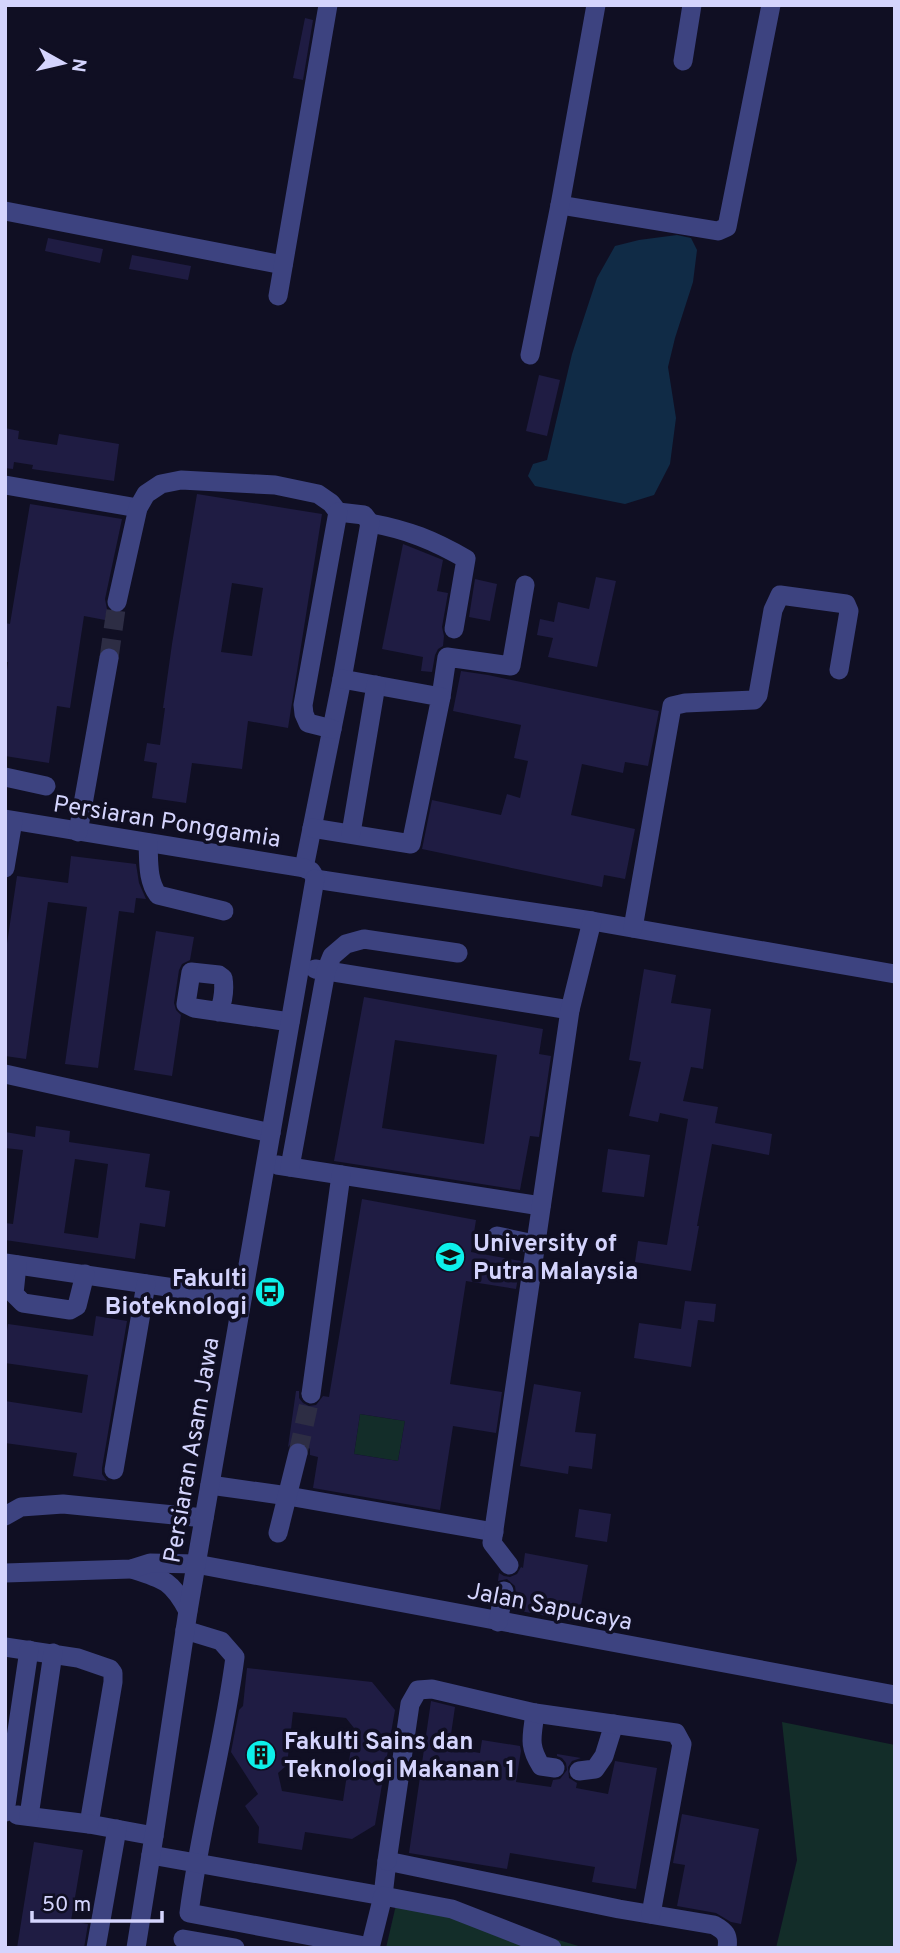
<svg xmlns="http://www.w3.org/2000/svg" width="900" height="1953" font-family="Overpass,sans-serif">
  <style>
    .green { fill: #132d29 }
    .water { fill: #102b46 }
    .building { fill: #1f1c43; fill-rule: evenodd }
    .lines { fill: none; stroke-linecap: round; stroke-linejoin: round }
    .minor-tunnel { stroke: #2d2d44; stroke-width: 19; stroke-dasharray: 19 10; stroke-linecap: butt }
    .minor { stroke: #3d4380; stroke-width: 19 }
    .labels { text-anchor: middle; stroke-width: 7; stroke-linejoin: round; paint-order: stroke }
    .street-label { font-size: 24px; fill: #d4d4fd; stroke: #100f23 }
    .poi-label { font-size: 24px; font-weight: bold; fill: #d4d4fd; stroke: #100f23; text-anchor: start }
  </style>
  <rect width="100%" height="100%" fill="#100f23"/>
  <!-- green -->
  <g class="green">
    <polygon points="360,1414 405,1421 398,1461 354,1454"/>
    <polygon points="782,1722 895,1745 895,1948 776,1948 797,1860"/>
    <polygon points="399,1892 585,1948 386,1948"/>
  </g>
  <!-- water -->
  <polygon class="water" points="677,235 691,238 697,250 693,282 675,338 668,367 676,418 670,464 654,495 625,504 535,486 528,476 533,464 547,460 572,354 597,278 615,246 639,240"/>
  <!-- building -->
  <g class="building">
    <polygon points="305,18 313,20 303,80 293,78"/>
    <polygon points="48,238 103,249 100,263 45,251"/>
    <polygon points="132,255 191,266 188,280 129,269"/>
    <polygon points="539,375 560,380 547,436 526,431"/>
    <polygon points="5,428 19,431 18,439 57,445 59,434 119,444 114,481 32,469 33,465 14,462 13,469 5,468"/>
    <path d="M197,494L322,514L288,728L248,721L242,769L192,763L186,803L152,798L157,763L144,761L147,743L160,745L165,708H163L172,644ZM232,583L263,588L252,656L221,652Z"/>
    <polygon points="30,504 122,519 105,599 107,609 105,620 84,616 70,708 57,706 49,763 5,756 5,686 8,662 5,662 5,623 10,624"/>
    <polygon points="403,544 443,560 437,591 448,593 442,627 444,636 443,646 438,649 435,655 432,672 421,671 423,657 382,649"/>
    <polygon points="596,577 616,581 597,667 548,657 553,638 537,635 540,619 554,622 558,602 589,609"/>
    <polygon points="475,579 497,584 490,621 469,617"/>
    <polygon points="461,671 488,675 659,711 648,766 625,762 623,773 582,764 571,815 635,829 625,879 604,875 602,887 422,849 432,800 501,815 507,794 520,798 528,761 514,758 521,725 453,711"/>
    <polygon points="71,856 136,864 139,883 146,899 136,898 134,913 119,911 98,1068 65,1064 87,907 48,902 26,1059 5,1056 5,957 17,876 68,883"/>
    <polygon points="156,931 194,937 190,960 182,964 179,970 174,1003 176,1010 181,1015 172,1076 134,1070"/>
    <polygon points="644,969 676,975 671,1003 711,1009 703,1069 691,1067 683,1101 718,1107 715,1123 772,1134 769,1155 712,1144 697,1226 699,1226 691,1271 635,1262 638,1241 667,1245 688,1119 660,1113 658,1122 629,1116 641,1062 629,1060"/>
    <path d="M364,997L543,1029L539,1054L551,1056L539,1137L530,1136L520,1190L334,1161ZM395,1040L497,1055L484,1144L382,1128Z"/>
    <path d="M36,1126L70,1131L69,1142L150,1154L145,1187L170,1191L165,1227L140,1223L135,1259L5,1240V1223L13,1224L23,1150L5,1148V1132L35,1137ZM75,1159L108,1164L98,1238L64,1233Z"/>
    <polygon points="608,1149 650,1155 644,1197 602,1192"/>
    <path d="M362,1199L476,1220L471,1252L521,1261L516,1289L466,1281L450,1384L502,1392L496,1433L453,1426L440,1510L313,1488L318,1457L310,1455V1449L302,1441H294L288,1447L296,1391H299V1398L303,1403L309,1406L316,1405L323,1396L329,1397ZM360,1414L405,1421L398,1461L354,1454Z"/>
    <polygon points="685,1301 716,1304 714,1322 698,1320 691,1367 634,1358 639,1323 681,1329"/>
    <polygon points="96,1316 127,1321 102,1468 102,1474 107,1481 73,1476 77,1453 5,1443 5,1401 82,1413 88,1375 5,1363 5,1342 8,1324 93,1336"/>
    <polygon points="534,1384 581,1392 575,1432 596,1434 592,1469 569,1466 568,1474 520,1466"/>
    <polygon points="579,1509 611,1514 607,1542 575,1537"/>
    <polygon points="525,1553 588,1565 578,1622 515,1610 519,1594 516,1593 515,1586 507,1579 498,1581 499,1573 504,1576 510,1577 517,1574 521,1567 523,1568"/>
    <path d="M247,1668L372,1682L395,1710L375,1825L352,1839L305,1832L302,1850L258,1843L259,1827L245,1806L258,1794L231,1752L239,1710L243,1706ZM293,1712L346,1718L354,1728L343,1801L282,1791L278,1773L287,1765Z"/>
    <polygon points="431,1701 455,1707 449,1748 480,1753 482,1740 520,1746 521,1751 516,1782 551,1787 553,1780 560,1779 567,1770 566,1763 562,1758 557,1756 557,1754 581,1758 572,1761 568,1767 569,1778 577,1783 576,1788 608,1794 615,1761 657,1768 636,1889 592,1882 595,1867 510,1853 507,1869 409,1853"/>
    <polygon points="682,1814 759,1829 741,1924 731,1922 716,1913 677,1906 685,1865 673,1863"/>
    <polygon points="34,1842 83,1850 71,1921 88,1924 84,1948 17,1948"/>
  </g>
  <g class="lines">
    <!-- minor-tunnel -->
    <g class="minor-tunnel">
      <polyline points="109,658 117,602"/>
      <polyline points="298,1453 311,1394"/>
    </g>
    <!-- minor -->
    <g class="minor">
      <polyline points="683,61 692,5"/>
      <polyline points="560,205 718,231 727,227 771,5"/>
      <polyline points="5,211 283,265"/>
      <polyline points="278,296 328,5"/>
      <polyline points="530,355 560,205 596,5"/>
      <polyline points="5,485 138,508"/>
      <path d="M370,523C408,530 433,540 466,559L454,629"/>
      <polyline points="117,602 138,508 146,494 161,484 181,480 275,485 318,494 331,503 338,512 364,515 370,523 342,679 304,868"/>
      <polyline points="441,697 447,657 511,666 525,585"/>
      <polyline points="332,729 308,723 304,714 303,705 338,512"/>
      <polyline points="5,777 46,786"/>
      <polyline points="5,819 304,868 311,871 313,874"/>
      <polyline points="312,828 411,844 441,697 342,679"/>
      <polyline points="78,832 109,658"/>
      <polyline points="351,833 376,685"/>
      <path d="M148,843C149,861 147,880 158,895L224,911"/>
      <polyline points="5,868 13,821"/>
      <polyline points="315,879 592,921 895,974"/>
      <polyline points="633,928 672,706 685,703 754,700 758,695 773,610 780,595 846,604 849,611 839,670"/>
      <polyline points="315,969 570,1010"/>
      <path d="M219,1012C223,1001 225,990 223,978L219,975L191,972L186,1004L194,1008L290,1022"/>
      <polyline points="5,1074 271,1133"/>
      <polyline points="277,1165 541,1206"/>
      <polyline points="290,1167 326,971 332,956 346,944 364,939 458,953"/>
      <polyline points="497,1236 534,1244"/>
      <polyline points="5,1263 242,1298"/>
      <polyline points="17,1265 14,1294 23,1303 70,1310 77,1306 85,1274"/>
      <polyline points="311,1394 341,1175"/>
      <polyline points="114,1470 146,1284"/>
      <polyline points="210,1485 288,1496 494,1532"/>
      <polyline points="5,1516 21,1507 63,1504 204,1518"/>
      <polyline points="278,1533 298,1453"/>
      <polyline points="509,1565 492,1543 570,1010 592,921"/>
      <path d="M132,1569C164,1579 172,1581 188,1611"/>
      <polyline points="5,1573 131,1569 150,1563 196,1564 895,1695"/>
      <polyline points="498,1622 504,1591"/>
      <path d="M185,1630L221,1641L235,1657C224,1743 200,1827 189,1913L370,1947"/>
      <polyline points="5,1647 78,1658 110,1669 113,1673 113,1682 89,1824 154,1836"/>
      <path d="M535,1713C532,1737 528,1745 541,1766L555,1768"/>
      <polyline points="579,1771 595,1769 604,1756 614,1724"/>
      <polyline points="5,1812 29,1650"/>
      <polyline points="17,1815 89,1824"/>
      <polyline points="29,1816 53,1653"/>
      <path d="M151,1855L383,1896L387,1861L619,1909L714,1925C725,1931 729,1935 727,1948"/>
      <polyline points="387,1861 410,1704 418,1690 432,1689 535,1713 676,1733 682,1744 651,1914"/>
      <polyline points="183,1939 235,1948"/>
      <polyline points="96,1948 117,1829"/>
      <polyline points="136,1948 154,1836 188,1611 315,879"/>
      <polyline points="370,1948 383,1896 452,1909 552,1948"/>
    </g>
  </g>
  <!-- icons -->
  <defs>
    <g id="university-disc" transform="scale(1.575)"><circle r="9.5" fill="#0df0ea" stroke="#100f23"/><path d="M0-5L7-2L0 1L-7-2ZM-4 1L0 2.5L4 1V4Q0 6-4 4Z" fill="#111"/></g>
    <g id="bus-disc" transform="scale(1.575)"><circle r="9.5" fill="#0df0ea" stroke="#100f23"/><path d="M-5-6H5V4H4V6H2V4H-2V6H-4V4H-5ZM-3.5-4V0h7V-4ZM-3.5 1.2v1.5H-2V1.2ZM2 1.2v1.5H3.5V1.2Z" fill="#111"/></g>
    <g id="building-disc" transform="scale(1.575)"><circle r="9.5" fill="#0df0ea" stroke="#100f23"/><path d="M-4-6H4V6H1V3H-1V6H-4ZM-2.5-4.3h1.7v1.8h-1.7ZM.8-4.3h1.7v1.8H.8ZM-2.5-1h1.7V.8h-1.7ZM.8-1h1.7V.8H.8Z" fill="#111"/></g>
  </defs>
  <g fill-rule="evenodd">
    <use href="#university-disc" x="450" y="1257"/>
    <use href="#bus-disc" x="270" y="1292"/>
    <use href="#building-disc" x="261" y="1755"/>
  </g>
  <g class="labels">
    <!-- street labels -->
    <g class="street-label">
      <text transform="translate(167 821) rotate(9)" y="8">Persiaran Ponggamia</text>
      <text transform="translate(191 1450) rotate(-80)" y="8">Persiaran Asam Jawa</text>
      <text transform="translate(550 1606) rotate(11)" y="8">Jalan Sapucaya</text>
    </g>
    <!-- poi labels -->
    <g class="poi-label">
      <text x="473" y="1251">University of<tspan x="473" dy="28">Putra Malaysia</tspan></text>
      <text x="247" y="1286" text-anchor="end">Fakulti<tspan x="247" dy="28">Bioteknologi</tspan></text>
      <text x="284" y="1749">Fakulti Sains dan<tspan x="284" dy="28">Teknologi Makanan 1</tspan></text>
    </g>
  </g>
  <!-- border -->
  <rect width="900" height="1953" fill="none" stroke="#d4d4fd" stroke-width="14"/>
  <!-- north arrow -->
  <g transform="translate(63 63) rotate(98)" stroke="#100f23" stroke-width="5" paint-order="stroke">
  <path d="M0-5L12 26L0 18L-12 26Z" fill="#d4d4fd"/>
  <text y="-10" font-size="19" font-weight="bold" text-anchor="middle" fill="#d4d4fd">N</text>
  </g>
  <!-- scale -->
  <path d="M32 1911v10h130v-10" fill="none" stroke="#d4d4fd" stroke-width="3.5"/>
  <text x="42" y="1911" font-size="21" fill="#d4d4fd" stroke="#100f23" stroke-width="5" paint-order="stroke">50 m</text>
</svg>
